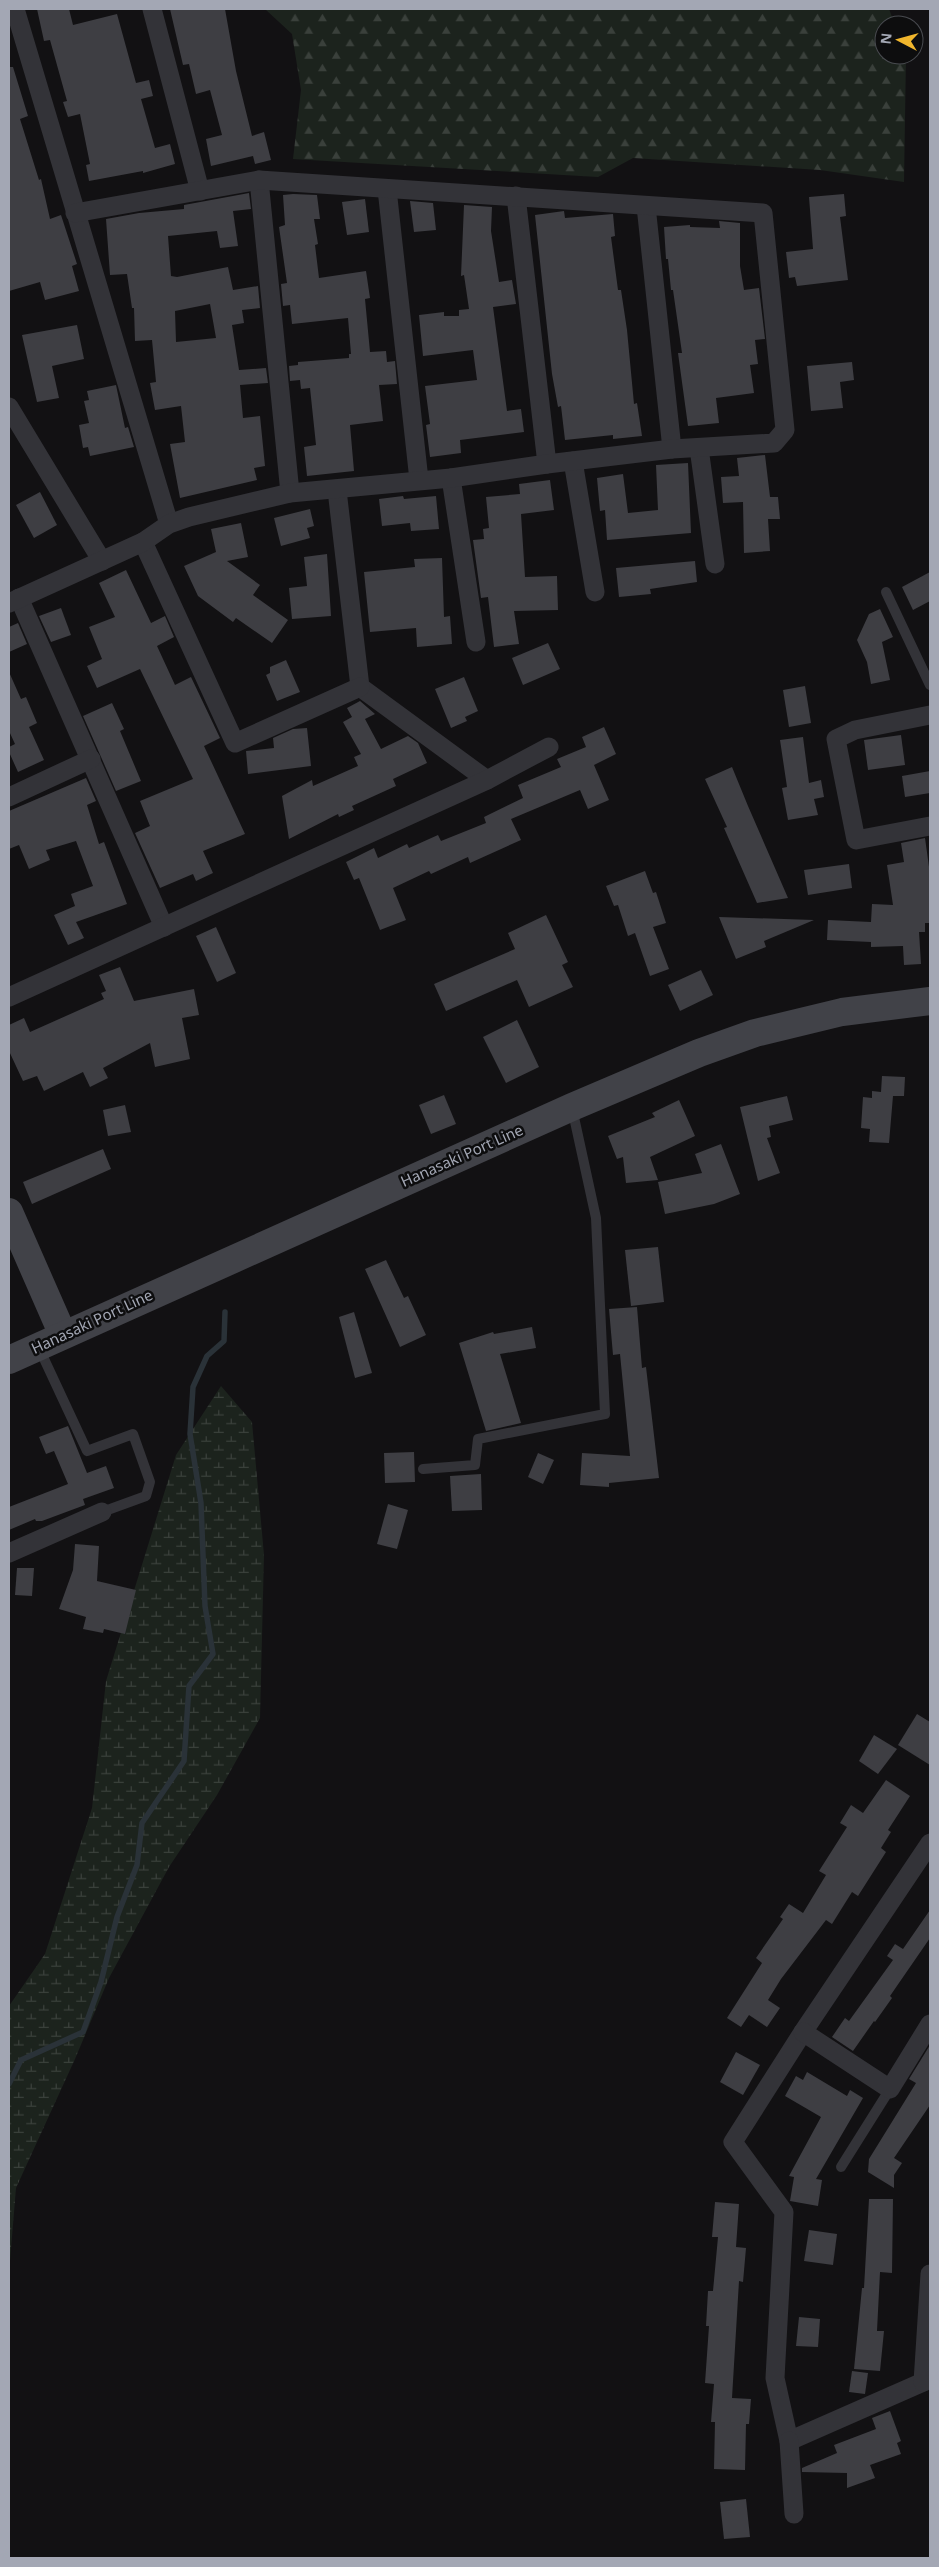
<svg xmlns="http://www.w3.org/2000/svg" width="939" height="2567" font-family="'Noto Sans',sans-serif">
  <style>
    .forest { fill: url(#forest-firs) }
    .wetland { fill: url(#wetland-marsh) }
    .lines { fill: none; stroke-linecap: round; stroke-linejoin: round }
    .stream { stroke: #2a3238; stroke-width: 5.5 }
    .building { fill: #3e3e43; fill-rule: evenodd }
    .lane { stroke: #333338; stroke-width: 10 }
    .street { stroke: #333338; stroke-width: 19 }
    .secondary { stroke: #414248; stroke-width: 28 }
    .labels { text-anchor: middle; stroke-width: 5; stroke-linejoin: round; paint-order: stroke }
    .street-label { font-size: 15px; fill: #a3a7b4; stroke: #0d0d0e }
  </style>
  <defs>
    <pattern id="forest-firs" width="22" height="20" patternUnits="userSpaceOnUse" patternTransform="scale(1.25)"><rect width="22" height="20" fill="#1c231d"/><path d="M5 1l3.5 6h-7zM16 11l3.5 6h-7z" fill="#3a403b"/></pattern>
    <pattern id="wetland-marsh" width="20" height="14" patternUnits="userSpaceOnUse" patternTransform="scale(1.25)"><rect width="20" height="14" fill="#1c231d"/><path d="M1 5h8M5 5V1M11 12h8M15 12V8" fill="none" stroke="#3a403b"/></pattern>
  </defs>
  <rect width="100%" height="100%" fill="#121113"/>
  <!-- forest -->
  <polygon class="forest" points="265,9 889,9 895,25 884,25 884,55 906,55 904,182 820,170 633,158 598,177 293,159 301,90 292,34"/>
  <!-- wetland -->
  <polygon class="wetland" points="221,1386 252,1422 264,1555 260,1718 217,1795 169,1867 109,1978 75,2059 16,2188 9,2273 9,2006 45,1954 92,1808 106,1681 176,1455"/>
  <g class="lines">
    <!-- stream -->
    <polyline class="stream" points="9,2084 21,2060 83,2032 101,1982 117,1917 137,1865 142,1823 184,1761 189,1686 213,1654 205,1606 201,1503 190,1434 193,1387 207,1356 224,1341 225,1312"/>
  </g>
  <!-- building -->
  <g class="building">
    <polygon points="37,9 69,9 73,25 117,14 136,83 149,80 153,96 141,99 155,148 170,144 175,164 143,173 143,171 89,181 86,165 90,164 80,114 68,117 63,102 67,101 50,40 44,41"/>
    <polygon points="170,9 225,9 236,71 252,136 264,132 271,160 255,164 253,156 211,166 206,139 222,135 210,90 196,94 189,64 183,65"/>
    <polygon points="9,67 13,67 28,116 20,119 39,180 41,179 50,219 61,215 77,264 72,266 79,291 45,300 40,282 9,291"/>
    <path d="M249,193L251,209L233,211L238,246L220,248L217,231L168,236L171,276L177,277L228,267L233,290L258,286L260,308L242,310L244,323L232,325L239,370L266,368L268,383L240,385L243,418L260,416L265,466L254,468L257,480L180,498L170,444L185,442L181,406L155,410L150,383L156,382L152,340L135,341L134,308H132L127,274L110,275L106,219L139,213L184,209V205ZM210,304L216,338L176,342L175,311Z"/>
    <polygon points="293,194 317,195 320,219 314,219 318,244 315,245 319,278 366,271 370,298 365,299 370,352 386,351 387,362 395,361 397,384 379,385 383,421 350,425 354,471 307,476 304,447 316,445 310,388 301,389 300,380 290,381 289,366 298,365 298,362 349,358 349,354 351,354 348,318 292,324 290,305 283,306 281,284 287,283 279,227 285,225 283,195"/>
    <polygon points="844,194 846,216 840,217 848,280 797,286 795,277 789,278 786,252 813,249 809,197"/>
    <polygon points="365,199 369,232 347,235 342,202"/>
    <polygon points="410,201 433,203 436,230 414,232"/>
    <polygon points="464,205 492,207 491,231 499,282 512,280 516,304 493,307 507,411 521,409 524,432 460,440 461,453 430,457 426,425 430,424 425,386 477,380 473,350 423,356 419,315 444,312 444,316 459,316 459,310 469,309 464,275 461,276"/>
    <polygon points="564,211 565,218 613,214 615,236 611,237 618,290 621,290 627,330 634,404 637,403 642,436 613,439 613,435 565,440 561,406 558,407 552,374 535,215"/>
    <polygon points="719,221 740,223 740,266 744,290 759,288 765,339 755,340 758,364 750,365 754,393 716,398 719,423 688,426 678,353 682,353 673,290 671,290 668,259 666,259 664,227 690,225 690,227 720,228"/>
    <polygon points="77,325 84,359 52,366 59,398 37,402 22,335"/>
    <polygon points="852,362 854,380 840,382 843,408 811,411 807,366"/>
    <polygon points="116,385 125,428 128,427 134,447 90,456 88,447 83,448 79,425 89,423 84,401 89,400 87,391"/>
    <polygon points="765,455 770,497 778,497 780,519 768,519 770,551 744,553 743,502 723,503 721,477 739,476 737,458"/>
    <polygon points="688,463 691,533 607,540 605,510 600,511 597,478 623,474 628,513 658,510 656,465"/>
    <polygon points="550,480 554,510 521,514 525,577 557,576 558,610 514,611 519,644 494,647 488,597 481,598 473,540 484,539 483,529 489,528 486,497 520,494 519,484"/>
    <polygon points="40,492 57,525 34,538 16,505"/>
    <polygon points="403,496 404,499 436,496 439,529 411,531 410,523 382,526 379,499"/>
    <polygon points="310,509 314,526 307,528 310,538 281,546 274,518"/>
    <polygon points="241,523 248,557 227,561 260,585 253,595 288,620 272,643 236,618 233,622 198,596 184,566 216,552 211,529"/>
    <polygon points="327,554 331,616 292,619 289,588 307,586 304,557"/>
    <polygon points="442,558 444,617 450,616 452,644 417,647 416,628 370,632 364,572 415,567 414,559"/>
    <polygon points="695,561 697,582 650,589 651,594 619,597 616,568"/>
    <polygon points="126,570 151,623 165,616 174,637 157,646 175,685 191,677 220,738 204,746 245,834 203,851 213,873 196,881 193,874 160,888 135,833 150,826 140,801 193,779 140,669 97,688 87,666 102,659 89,627 115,617 99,583"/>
    <polygon points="930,572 930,601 913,610 902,587"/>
    <polygon points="61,608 71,635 51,642 39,616"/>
    <polygon points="880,609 893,637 882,642 890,680 871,684 867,662 857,640 869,614"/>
    <polygon points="18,623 27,644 9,652 9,627"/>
    <polygon points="548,643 560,669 523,685 512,658"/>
    <polygon points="286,660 300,692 277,701 266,675 270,673 270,667"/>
    <polygon points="9,672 21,699 26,697 37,723 29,727 44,760 18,772 9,752 9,747 15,744 9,731"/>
    <polygon points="464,677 478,711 465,717 467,721 451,728 435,689"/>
    <polygon points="805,686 811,723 789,727 783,690"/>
    <polygon points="360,701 375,714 365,719 381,749 408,736 418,743 427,763 393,779 396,786 352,806 354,810 339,817 338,814 289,839 282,796 312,780 313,786 358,766 354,757 361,754 343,722 352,717 347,708"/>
    <polygon points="112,703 124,729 120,731 141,781 116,791 83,716"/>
    <polygon points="604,727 616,754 594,765 609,800 588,809 580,790 511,819 521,840 470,863 468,857 431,874 429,871 393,888 406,920 380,930 359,878 354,880 346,862 374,848 378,858 407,844 409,848 438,835 441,841 486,823 484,817 523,798 518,785 561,767 557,759 586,747 582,737"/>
    <polygon points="307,728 311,766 248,774 246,751 274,748 273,738 293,729"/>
    <polygon points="901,735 905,765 868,770 864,740"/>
    <polygon points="803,737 809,783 821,780 824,797 814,799 818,815 788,820 782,788 787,787 780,740"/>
    <polygon points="732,767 748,806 788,898 757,903 724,828 727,827 705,779"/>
    <polygon points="930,771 930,793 905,797 902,776"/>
    <polygon points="86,778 96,801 87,805 99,844 104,842 127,904 76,922 84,938 68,945 54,915 75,906 71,894 93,886 76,841 46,850 50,860 29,869 19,845 9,849 9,811"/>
    <polygon points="925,838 930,874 930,923 925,923 925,932 919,932 921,964 904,965 903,946 871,947 871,942 827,940 828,920 871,922 872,904 893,905 887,865 904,862 901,843"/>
    <polygon points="849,864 852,888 808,895 804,870"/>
    <polygon points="645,871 653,893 656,892 666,923 653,927 669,969 650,976 635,933 628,936 618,905 614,906 606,886"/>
    <polygon points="546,915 568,962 562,965 573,987 529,1007 517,980 446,1011 434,984 515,949 508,933"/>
    <polygon points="719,917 814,920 764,941 766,947 736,959"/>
    <polygon points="216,927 236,973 217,982 196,936"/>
    <polygon points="120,967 134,1001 194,989 199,1015 182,1018 190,1059 155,1067 150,1043 103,1068 108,1078 90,1087 83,1072 44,1091 37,1076 23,1081 9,1051 9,1025 24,1018 30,1032 104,999 101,993 106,991 99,975"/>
    <polygon points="701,970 713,995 680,1011 668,985"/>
    <polygon points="517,1020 539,1067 506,1083 483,1037"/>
    <polygon points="882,1076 905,1077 904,1096 893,1096 889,1143 869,1142 870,1129 861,1128 863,1097 872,1098 872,1091 881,1092"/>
    <polygon points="444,1095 456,1124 431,1134 419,1105"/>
    <polygon points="787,1096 793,1120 769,1126 771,1137 767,1138 780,1173 758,1181 740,1107"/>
    <polygon points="679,1100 695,1136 650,1157 658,1180 626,1183 623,1157 617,1159 608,1136 655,1117 652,1113"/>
    <polygon points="125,1105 131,1132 108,1136 103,1110"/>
    <polygon points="721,1144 740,1194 714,1204 665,1214 658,1182 702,1173 695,1154"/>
    <polygon points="103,1149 111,1169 32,1204 23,1182"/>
    <polygon points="658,1247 664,1302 631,1306 625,1250"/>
    <polygon points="386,1260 404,1298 408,1296 426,1335 400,1347 365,1269"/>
    <polygon points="637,1307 642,1368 646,1367 659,1478 609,1483 609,1487 580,1485 582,1453 630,1456 620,1354 613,1355 609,1309"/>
    <polygon points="354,1312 372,1373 355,1378 339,1317"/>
    <polygon points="532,1327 536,1348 500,1354 521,1423 486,1431 459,1343 493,1332 494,1334"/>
    <polygon points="68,1426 87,1473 106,1466 114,1488 83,1499 85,1505 42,1521 36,1521 35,1519 9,1530 9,1507 68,1484 54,1451 46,1454 39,1437"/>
    <polygon points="414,1452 415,1482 385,1483 384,1453"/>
    <polygon points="538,1453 554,1460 543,1484 528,1477"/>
    <polygon points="481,1474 482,1510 452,1511 450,1476"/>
    <polygon points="388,1504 408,1510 397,1549 377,1544"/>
    <polygon points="75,1544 99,1546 97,1581 136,1590 125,1634 104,1629 103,1633 83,1629 86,1617 59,1609 73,1570"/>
    <polygon points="17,1568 34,1568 32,1596 15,1595"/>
    <polygon points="917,1714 930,1722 930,1765 898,1745"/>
    <polygon points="874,1735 897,1749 878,1774 859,1761"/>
    <polygon points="886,1780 910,1796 888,1830 891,1832 881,1848 886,1852 858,1896 852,1892 832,1924 826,1920 781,1979 768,2000 780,2008 767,2027 749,2015 741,2027 727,2018 762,1963 756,1958 783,1919 780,1917 789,1904 803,1913 826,1875 819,1871 847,1827 840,1823 851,1805 863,1813"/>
    <polygon points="930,1910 930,1938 890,1996 892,1998 875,2022 874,2021 853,2051 832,2037 845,2018 849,2021 893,1960 887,1956 895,1944 903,1949"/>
    <polygon points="930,2045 930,2105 894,2158 902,2163 894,2175 894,2188 868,2172 869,2159 916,2083 909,2079"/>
    <polygon points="736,2052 760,2065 743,2095 720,2082"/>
    <polygon points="807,2072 847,2096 850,2090 863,2098 816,2179 822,2180 818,2206 790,2201 794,2177 789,2176 821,2117 785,2096 796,2076 803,2080"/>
    <polygon points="869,2199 893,2199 892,2273 880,2272 877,2331 884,2331 880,2371 854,2369 862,2288 864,2288"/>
    <polygon points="715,2202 739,2204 736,2247 746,2248 743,2282 739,2281 732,2398 751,2399 749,2424 746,2424 745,2470 714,2469 715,2422 711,2422 714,2384 705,2383 709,2326 706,2326 708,2291 713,2291 718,2237 712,2237"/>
    <polygon points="809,2230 837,2234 833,2265 804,2261"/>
    <polygon points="799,2317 820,2319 818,2347 796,2346"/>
    <polygon points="852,2371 868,2373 865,2394 849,2392"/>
    <polygon points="890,2411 901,2441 897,2443 901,2454 870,2465 875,2478 847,2488 847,2473 802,2472 802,2468 837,2453 834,2445 876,2429 872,2418"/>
    <polygon points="746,2499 750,2537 724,2539 720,2502"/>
  </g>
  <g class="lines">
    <!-- lane -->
    <g class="lane">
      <polyline points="886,592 930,685"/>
      <polyline points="39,1348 87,1451 133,1434 150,1482 146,1496 102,1512"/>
      <polyline points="423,1469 475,1465 478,1439 605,1414 596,1218 572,1108"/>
      <polyline points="841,2167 890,2089"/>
    </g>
    <!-- street -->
    <g class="street">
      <polyline points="15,9 169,524"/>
      <polyline points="152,9 200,191"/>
      <polyline points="259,180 290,493"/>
      <polyline points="387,189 419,480"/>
      <polyline points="516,196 547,464"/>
      <polyline points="646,206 672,449"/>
      <polyline points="9,407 102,561"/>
      <polyline points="699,448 715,564"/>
      <polyline points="573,461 595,592"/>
      <polyline points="451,478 476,642"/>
      <polyline points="337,490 360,687 487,780"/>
      <polyline points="143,542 235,743 360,687"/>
      <polyline points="19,598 164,927"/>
      <polyline points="9,603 143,542 169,524 189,517 290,493 451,478 547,464 672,449 774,443 785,430 763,213 259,180 75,213"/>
      <polyline points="930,715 855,730 836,739 856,840 930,826"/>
      <polyline points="9,797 91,759"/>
      <polyline points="9,997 487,780 549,747"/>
      <polyline points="9,1553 102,1512"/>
      <polyline points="930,1843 803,2032 733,2142 784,2212 775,2378 789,2441 930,2379"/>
      <polyline points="803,2032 890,2089 930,2024"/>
      <polyline points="923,2382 930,2274"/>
      <polyline points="789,2441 794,2514"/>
    </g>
    <!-- secondary -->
    <g class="secondary">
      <polyline points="9,1212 63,1335"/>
      <polyline points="9,1360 572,1107 699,1053 755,1033 842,1012 930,1001"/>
    </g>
  </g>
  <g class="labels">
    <!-- street labels -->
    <g class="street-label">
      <text transform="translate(462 1156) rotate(-24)" y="5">Hanasaki Port Line</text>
      <text transform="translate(92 1322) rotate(-25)" y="5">Hanasaki Port Line</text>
    </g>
  </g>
  <!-- border -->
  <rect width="939" height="2567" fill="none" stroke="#a3a7b4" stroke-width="20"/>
  <!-- north arrow -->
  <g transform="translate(899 40) rotate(276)"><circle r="24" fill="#0d0d0e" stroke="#494b50"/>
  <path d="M0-4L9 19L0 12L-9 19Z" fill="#f0b62d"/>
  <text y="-8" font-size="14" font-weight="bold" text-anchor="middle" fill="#a3a7b4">N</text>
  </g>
</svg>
